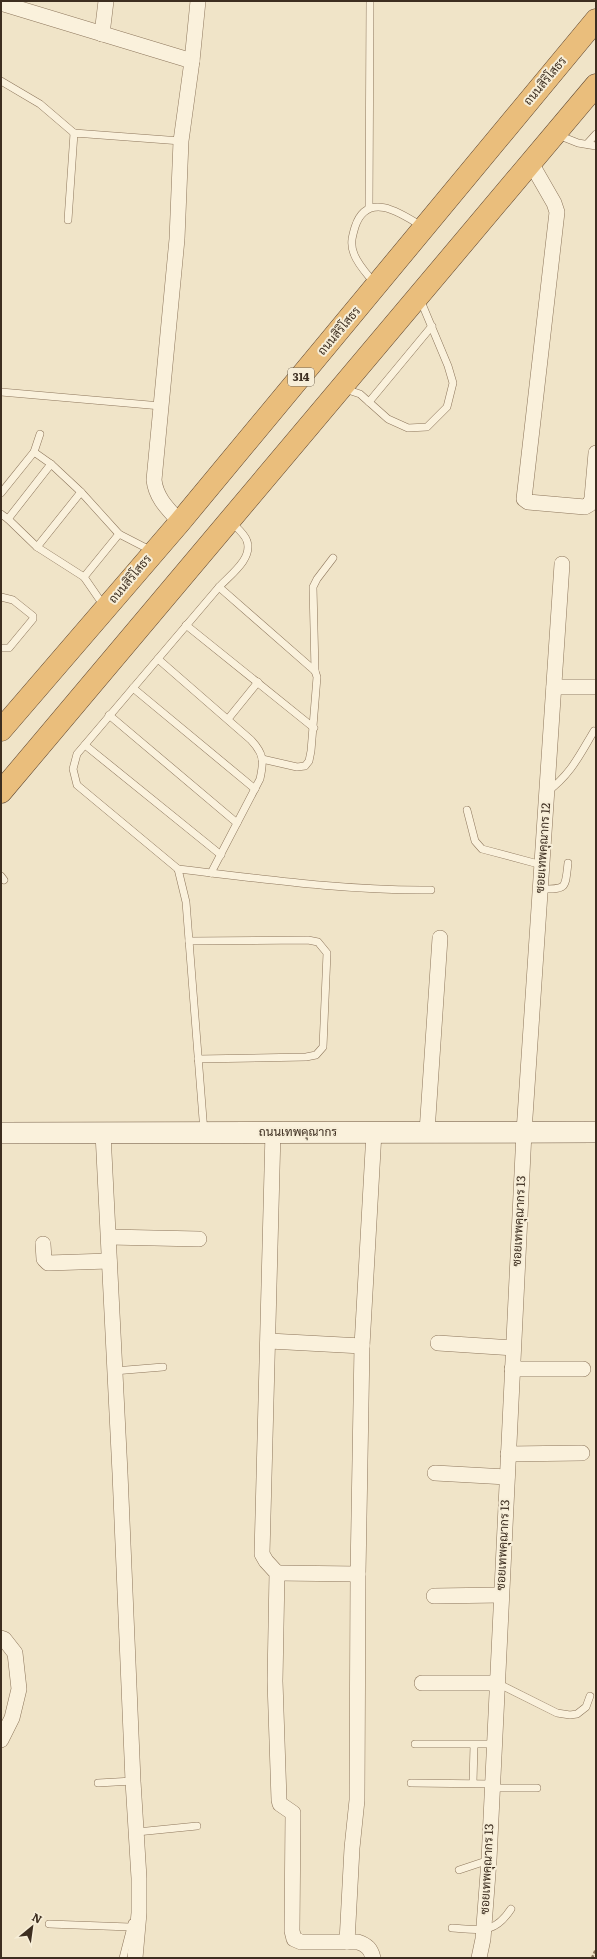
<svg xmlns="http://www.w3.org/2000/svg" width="597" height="1959" font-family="Literata,Sarabun,serif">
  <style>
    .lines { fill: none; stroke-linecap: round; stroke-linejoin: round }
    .service-casing { stroke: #8d765c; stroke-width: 8 }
    .minor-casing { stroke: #8d765c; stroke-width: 16 }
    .secondary-casing { stroke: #6f573f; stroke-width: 22 }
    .trunk-casing { stroke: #5b4430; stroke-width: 23 }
    .path { stroke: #8d765c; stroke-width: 2.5; stroke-dasharray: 3 2; stroke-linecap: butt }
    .service { stroke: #faf1dc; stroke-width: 7 }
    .minor { stroke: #faf1dc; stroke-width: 15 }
    .secondary { stroke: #faf1dc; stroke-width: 21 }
    .trunk { stroke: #eabe7c; stroke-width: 22 }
    .labels { text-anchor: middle; stroke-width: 4; stroke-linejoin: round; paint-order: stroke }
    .shield { fill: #f7eed8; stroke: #756857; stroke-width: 1 }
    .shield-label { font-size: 11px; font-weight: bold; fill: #3d2e20 }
    .street-label { font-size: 12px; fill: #3d2e20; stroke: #f7eed8 }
  </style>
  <rect width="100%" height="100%" fill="#f0e4c8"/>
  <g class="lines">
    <!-- service casing -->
    <g class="service-casing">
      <g id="service">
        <polyline points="1,81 40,104 74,133"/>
        <polyline points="558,135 578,143 596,146"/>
        <polyline points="587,144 596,134"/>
        <polyline points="369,208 370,1"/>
        <polyline points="68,220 74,133 181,141"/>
        <path d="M375,284C368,275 358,265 354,254C350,244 352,237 355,227C367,190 401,213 423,227"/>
        <polyline points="345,389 360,394 388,419 408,428 427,427 447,407 453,383 448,366 420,299"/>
        <polyline points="1,392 161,406"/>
        <polyline points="369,402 432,326"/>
        <polyline points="34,452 51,464"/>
        <polyline points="1,493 34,452 40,434"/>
        <polyline points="1,514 8,519"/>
        <polyline points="37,547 81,492"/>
        <polyline points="84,577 119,534"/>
        <polyline points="219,587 315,671 317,677 311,751 309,761 305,766 297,767 262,759"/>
        <polyline points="1,597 13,600 33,616 33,619 9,648 1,648"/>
        <polyline points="104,606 84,577 37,547 8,519 51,464 81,492 119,534 152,551"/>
        <polyline points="186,625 314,728"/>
        <path d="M158,659L251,740C264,754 264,761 260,779L211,873"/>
        <polyline points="315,671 313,587 317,579 333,558"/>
        <polyline points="133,688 255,789"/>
        <polyline points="109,715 237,823"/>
        <polyline points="228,719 258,682"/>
        <polyline points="85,745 221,855"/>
        <path d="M547,792C571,774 579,756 594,731"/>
        <polyline points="467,810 475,841 482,849 542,865"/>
        <path d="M178,869C263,879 346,891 431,890"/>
        <polyline points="1,876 4,880"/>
        <path d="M541,889C567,889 565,889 568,863"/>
        <polyline points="189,941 308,940 318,942 327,953 323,1047 316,1055 306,1057 198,1059"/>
        <path d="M204,1132L186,902L178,869L77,785L73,769L77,754L219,587C230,575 253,559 247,541C245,534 236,527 231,522"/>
        <polyline points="114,1371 163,1367"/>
        <polyline points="497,1683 557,1713 570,1715 577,1714 586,1707 590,1696"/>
        <polyline points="415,1744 494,1744"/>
        <polyline points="98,1783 133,1781"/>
        <polyline points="411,1783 492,1784"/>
        <polyline points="473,1783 474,1745"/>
        <polyline points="491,1788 537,1788"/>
        <polyline points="137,1832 197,1826"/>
        <polyline points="459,1870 489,1860"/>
        <polyline points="49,1924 130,1927"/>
        <path d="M452,1928C480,1930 494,1935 511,1909"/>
        <polyline points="123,1958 132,1923"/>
      </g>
    </g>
    <!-- minor casing -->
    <g class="minor-casing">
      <g id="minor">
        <path d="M4,1V4L192,61L181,141L177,239L154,480C156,498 168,509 180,522"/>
        <polyline points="102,34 106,1"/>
        <polyline points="192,61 198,1"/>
        <polyline points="531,163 554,203 557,212 524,499 528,502 585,507 590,504 592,498 596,453"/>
        <polyline points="554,687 596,687"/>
        <path d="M273,1132L262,1554L266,1561L277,1573L275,1681L279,1800L280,1804L293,1813L292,1931L294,1939L301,1942H358C367,1945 371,1949 373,1958"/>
        <polyline points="427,1132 440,938"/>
        <polyline points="103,1133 120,1473 133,1781 139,1878 139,1913 135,1958"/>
        <polyline points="109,1237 199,1239"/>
        <polyline points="43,1244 44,1259 48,1263 109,1261"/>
        <polyline points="269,1341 362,1346"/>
        <polyline points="438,1343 513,1348"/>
        <polyline points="512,1369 583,1369"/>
        <polyline points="508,1454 582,1453"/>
        <polyline points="435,1473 507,1477"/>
        <polyline points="277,1573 358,1574"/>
        <polyline points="434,1596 501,1595"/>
        <polyline points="1,1638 4,1639 15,1653 19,1689 12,1718 1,1740"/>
        <polyline points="422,1683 497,1683"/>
        <polyline points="347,1942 352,1848 357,1800 358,1574 362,1346 374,1132"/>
        <polyline points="479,1958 483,1939 489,1860 524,1132 562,564"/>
      </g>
    </g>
    <!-- secondary casing -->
    <g class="secondary-casing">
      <polyline id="secondary" points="1,1133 596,1132"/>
    </g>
    <!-- trunk casing -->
    <g class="trunk-casing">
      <g id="trunk">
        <polyline points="1,730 180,522 596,20"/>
        <polyline points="1,792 596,85"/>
      </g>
    </g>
    <!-- path -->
    <polyline class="path" points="592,1958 596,1949"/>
    <!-- service -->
    <use href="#service" class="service"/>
    <!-- minor -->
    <use href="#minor" class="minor"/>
    <!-- secondary -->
    <use href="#secondary" class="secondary"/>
    <!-- trunk -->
    <use href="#trunk" class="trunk"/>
  </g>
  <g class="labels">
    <!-- shield labels -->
    <rect class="shield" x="288" y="368" width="26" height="18" rx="3"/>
    <g class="shield-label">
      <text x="301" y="381">314</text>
    </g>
    <!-- street labels -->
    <g class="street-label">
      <text transform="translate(545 81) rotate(-50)" y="4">ถนนสิริโสธร</text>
      <text transform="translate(339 331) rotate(-50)" y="4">ถนนสิริโสธร</text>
      <text transform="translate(130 579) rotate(-50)" y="4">ถนนสิริโสธร</text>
      <text transform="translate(543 848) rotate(-86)" y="4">ซอยเทพคุณากร 12</text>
      <text x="298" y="1136">ถนนเทพคุณากร</text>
      <text transform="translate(519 1221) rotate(-87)" y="4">ซอยเทพคุณากร 13</text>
      <text transform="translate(503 1545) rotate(-87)" y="4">ซอยเทพคุณากร 13</text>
      <text transform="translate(487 1869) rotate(-87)" y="4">ซอยเทพคุณากร 13</text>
    </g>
  </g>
  <!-- border -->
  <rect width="597" height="1959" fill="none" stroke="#3d2e20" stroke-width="4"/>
  <!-- north arrow -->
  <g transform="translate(32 1927) rotate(29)" stroke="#f7eed8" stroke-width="3" paint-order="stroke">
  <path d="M0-3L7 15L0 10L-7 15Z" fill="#3d2e20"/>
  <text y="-6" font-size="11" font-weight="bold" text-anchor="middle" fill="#3d2e20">N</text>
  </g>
</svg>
